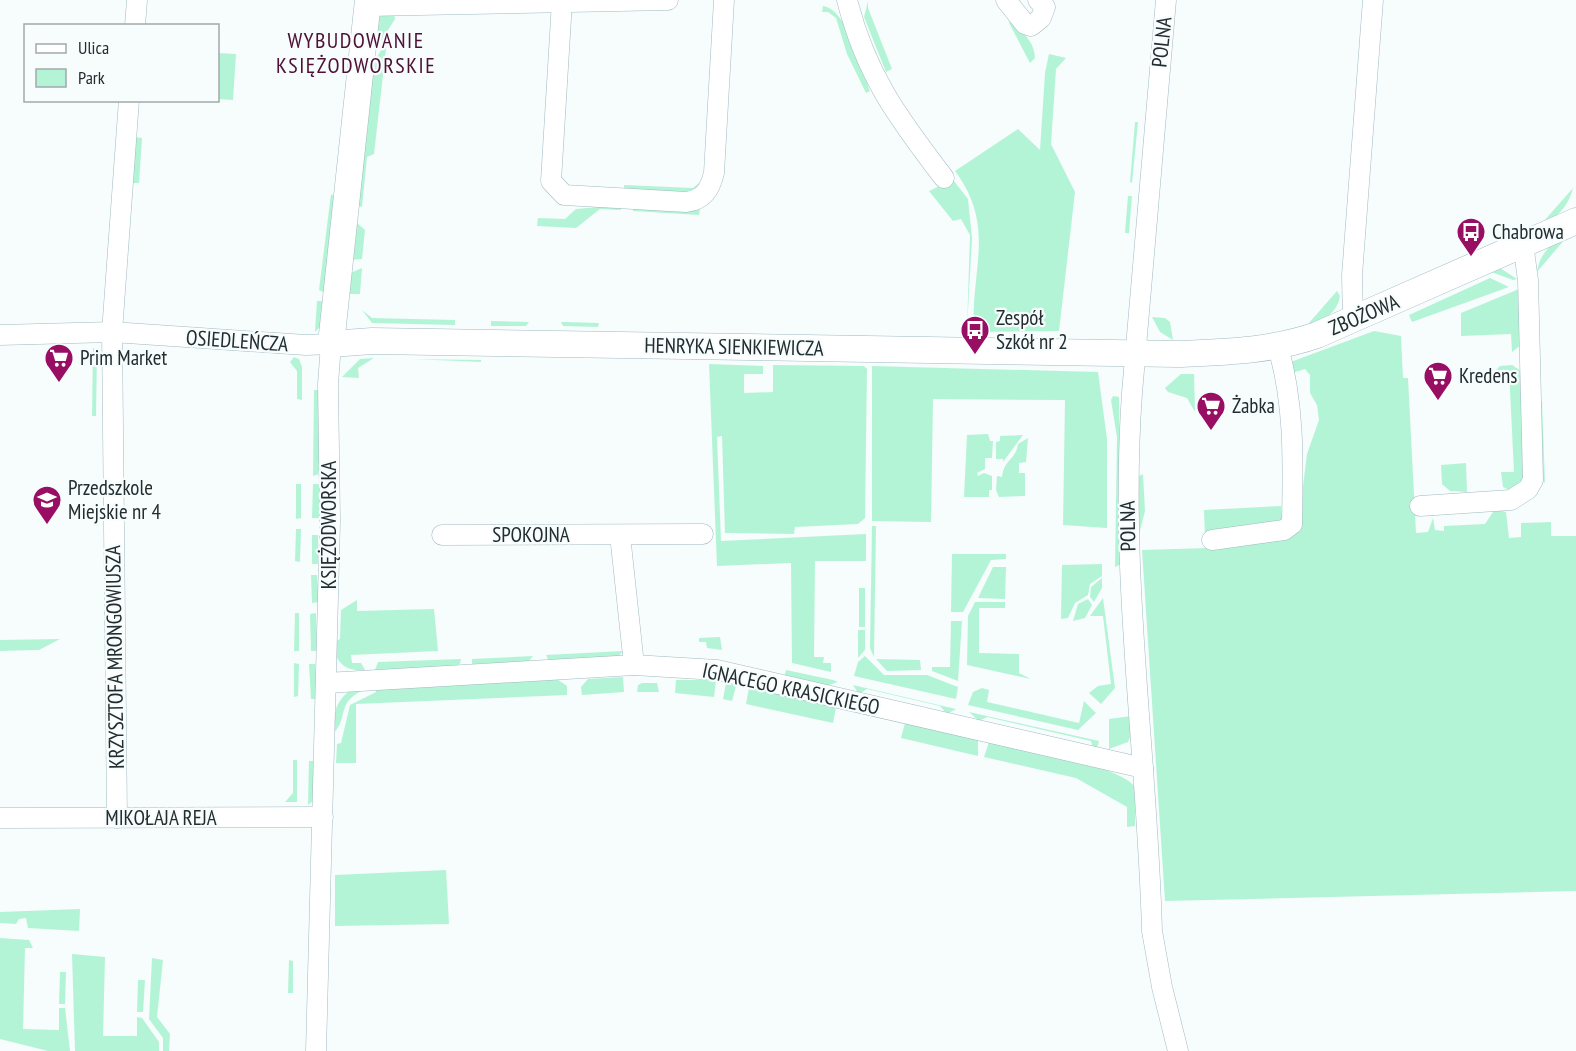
<svg xmlns="http://www.w3.org/2000/svg" width="1576" height="1051" font-family="'PT Sans Narrow',sans-serif">
  <style>
    .green { fill: #b4f4d6 }
    .lines { fill: none; stroke-linecap: round; stroke-linejoin: round }
    .minor-casing { stroke: #a0bac1; stroke-width: 21 }
    .tertiary-casing { stroke: #a0bac1; stroke-width: 27 }
    .minor { stroke: #fff; stroke-width: 20 }
    .tertiary { stroke: #fff; stroke-width: 26 }
    .labels { text-anchor: middle; stroke-width: 4.5; stroke-linejoin: round; paint-order: stroke }
    .street-label { font-size: 21px; fill: #232d30; stroke: #f7fcfd }
    .poi-label { font-size: 21px; fill: #232d30; stroke: #f7fcfd; text-anchor: start }
    .neighbourhood-label { font-size: 22px; letter-spacing: 1.5px; fill: #4e1034; stroke: #f7fcfd }
  </style>
  <rect width="100%" height="100%" fill="#f7fcfd"/>
  <!-- green -->
  <g class="green">
    <polygon points="868,1 868,8 892,69 886,72 864,17"/>
    <path d="M823,6C848,10 862,68 870,91L866,93L847,54L836,18L828,12H822Z"/>
    <polygon points="385,14 394,14 395,19 371,57 379,17"/>
    <path d="M1008,21C1022,31 1034,40 1035,58L1030,63Z"/>
    <polygon points="387,40 374,154 367,157 362,207 358,206 366,69 375,69 376,59"/>
    <polygon points="218,53 236,54 233,100 218,99"/>
    <path d="M1049,54L1066,58L1056,69L1051,144L1075,192L1059,331L974,332C970,269 997,228 955,171L1018,129L1040,150L1045,73Z"/>
    <polygon points="1135,122 1138,122 1132,183 1130,182"/>
    <polygon points="134,137 142,138 139,183 133,183 130,211"/>
    <polygon points="950,176 968,199 972,238 967,329 970,235 961,219 953,221 929,191 946,183"/>
    <polygon points="703,180 702,186 690,194 624,190 624,185 693,188"/>
    <path d="M1573,188C1563,229 1513,238 1479,253L1478,250L1544,221Z"/>
    <polygon points="331,194 335,197 325,293 319,290"/>
    <polygon points="1128,196 1132,196 1129,233 1125,233"/>
    <polygon points="621,205 621,210 600,209 576,228 537,226 538,218 565,219 576,209"/>
    <polygon points="634,206 700,209 699,215 633,211"/>
    <polygon points="357,223 365,230 362,259 346,260 346,256 355,246"/>
    <path d="M1565,239L1537,272C1539,256 1550,242 1565,239Z"/>
    <polygon points="362,268 360,294 344,294 346,275"/>
    <polygon points="1500,268 1517,279 1513,280 1491,272"/>
    <polygon points="1490,278 1509,287 1412,322 1409,315"/>
    <polygon points="1519,289 1521,345 1512,352 1511,334 1461,336 1461,313"/>
    <path d="M1337,291L1340,296C1337,313 1325,319 1310,326L1309,323Z"/>
    <polygon points="317,301 325,301 321,326 315,332"/>
    <polygon points="362,310 372,318 455,320 455,325 372,323"/>
    <polygon points="1152,317 1165,318 1170,322 1173,340 1160,332"/>
    <polygon points="491,321 529,322 526,326 491,326"/>
    <polygon points="561,322 565,322 599,323 598,327 563,326"/>
    <polygon points="1374,331 1401,336 1403,378 1408,378 1416,533 1428,532 1433,518 1435,530 1444,531 1444,526 1485,524 1495,509 1506,512 1509,538 1521,537 1521,523 1551,522 1551,536 1576,536 1576,891 1165,901 1142,550 1208,548 1299,518 1307,454 1319,420 1317,405 1310,393 1310,375 1305,369 1292,373 1288,363"/>
    <polygon points="93,348 97,350 96,416 92,416"/>
    <polygon points="294,357 299,359 302,367 302,400 297,399 297,371 290,362"/>
    <polygon points="374,358 358,368 359,378 342,377 360,359"/>
    <polygon points="413,359 481,360 481,362"/>
    <polygon points="709,364 763,366 763,374 744,374 744,393 773,392 773,365 864,366 867,369 865,518 858,524 795,527 794,534 725,533 722,436 717,437 721,541 866,534 866,561 815,561 814,657 824,657 823,663 831,663 831,672 792,663 791,563 717,566"/>
    <polygon points="1512,365 1521,371 1525,482 1511,491 1503,487 1501,472 1514,472 1509,370 1496,370 1500,366"/>
    <polygon points="872,366 1098,372 1107,439 1107,528 1063,525 1065,400 933,399 931,522 872,521"/>
    <polygon points="1181,374 1194,374 1195,412 1187,398 1168,392 1165,388"/>
    <polygon points="314,390 321,390 319,474 313,476"/>
    <polygon points="1113,396 1119,397 1121,564 1115,567 1117,437 1111,400"/>
    <polygon points="1542,401 1545,483 1541,479 1539,404"/>
    <polygon points="988,434 990,441 993,441 992,458 985,458 985,469 977,473 978,476 984,473 992,476 992,490 989,490 989,497 964,497 967,435"/>
    <polygon points="1023,435 1003,462 1003,459 996,459 996,442 1000,441 1000,436"/>
    <path d="M1028,438L1026,462L1019,463V473H1025V496L999,497L996,490L997,476L1002,477C1004,459 1016,460 1018,444Z"/>
    <polygon points="1466,463 1467,492 1450,491 1442,484 1441,465"/>
    <polygon points="1143,474 1145,511 1136,546 1137,477"/>
    <polygon points="296,484 301,484 301,518 296,519"/>
    <polygon points="313,484 320,484 319,518 312,518"/>
    <polygon points="1281,506 1283,525 1205,537 1204,510"/>
    <polygon points="872,526 876,526 874,657 870,648"/>
    <polygon points="296,529 301,529 300,562 295,561"/>
    <rect x="312" y="535" width="6" height="29"/>
    <polygon points="952,554 1006,554 1006,559 991,560 963,612 951,612"/>
    <polygon points="1102,564 1102,576 1090,584 1088,595 1075,603 1068,618 1061,619 1062,565"/>
    <polygon points="993,567 1006,567 1005,599 978,598"/>
    <polygon points="311,575 317,575 319,602 312,603"/>
    <polygon points="1102,578 1102,588 1094,602 1090,597 1091,587"/>
    <rect x="859" y="588" width="6" height="39"/>
    <polygon points="1103,598 1115,688 1101,704 1089,693 1098,686 1111,684 1103,616 1090,616"/>
    <polygon points="1088,599 1092,605 1085,618 1073,621 1078,604"/>
    <path d="M357,600V611L434,609L438,651L351,655L352,663H361L365,670C346,672 336,663 332,644L340,639L341,610Z"/>
    <polygon points="975,602 1005,602 1005,608 979,608 979,653 1019,654 1019,673 1031,679 967,665 968,616"/>
    <polygon points="295,613 299,613 299,651 294,651"/>
    <polygon points="316,613 317,651 311,651 310,614"/>
    <polygon points="951,621 962,621 958,681 932,671 932,667 950,667"/>
    <polygon points="858,630 865,630 865,650 858,658"/>
    <polygon points="720,637 722,650 707,648 706,642 699,642 699,638"/>
    <polygon points="60,639 39,650 0,651 0,640"/>
    <polygon points="623,651 618,657 549,661 546,655"/>
    <polygon points="533,656 528,662 472,664 472,659"/>
    <polygon points="865,656 884,675 927,675 958,687 956,699 854,676 858,662"/>
    <polygon points="461,659 460,664 454,666 375,670 378,662"/>
    <polygon points="876,659 920,660 921,670 887,671"/>
    <polygon points="294,663 299,664 298,696 294,697"/>
    <polygon points="309,664 315,664 317,699 311,699"/>
    <polygon points="786,670 833,680 838,682 823,687 784,677"/>
    <polygon points="623,677 624,692 582,695 581,687 588,679"/>
    <polygon points="557,679 567,686 567,695 356,704 356,763 336,763 337,744 341,743 350,705 376,692 376,686"/>
    <polygon points="676,680 716,680 714,697 675,693"/>
    <polygon points="642,683 657,683 659,692 637,692 638,685"/>
    <polygon points="726,683 736,686 732,701 723,699"/>
    <polygon points="853,685 956,709 947,714 940,706 867,689 859,694"/>
    <polygon points="749,688 836,707 833,723 746,704"/>
    <polygon points="982,688 989,690 987,702 1079,723 1084,701 1096,713 1078,730 968,705 973,692"/>
    <path d="M364,690C336,702 349,716 334,733C334,714 334,704 349,691Z"/>
    <polygon points="969,712 1099,741 1097,749 1093,748 1091,741 987,717 979,721"/>
    <polygon points="1131,716 1132,733 1128,742 1109,749 1109,719"/>
    <polygon points="905,723 978,740 978,756 901,738"/>
    <path d="M989,742C1018,749 1120,765 1135,787V826L1127,827V807L1076,778L984,757Z"/>
    <polygon points="293,760 297,760 297,802 285,802 293,793"/>
    <polygon points="309,761 315,761 313,801 308,805"/>
    <polygon points="446,870 449,924 335,926 335,875"/>
    <polygon points="80,909 79,931 28,928 26,918 19,919 16,924 0,923 0,912"/>
    <polygon points="0,938 29,940 33,948 25,948 23,1029 59,1030 59,1008 65,1008 70,1051 48,1051 0,1039"/>
    <polygon points="72,954 105,957 103,1036 137,1036 137,1017 142,1018 159,1042 159,1051 75,1051"/>
    <polygon points="152,958 163,960 157,1017 170,1034 169,1051 163,1051 163,1038 149,1019"/>
    <polygon points="289,960 293,961 293,993 288,993"/>
    <polygon points="60,972 66,972 65,1004 59,1004"/>
    <polygon points="138,980 145,980 143,1012 137,1012"/>
  </g>
  <g class="lines">
    <!-- minor casing -->
    <g class="minor-casing">
      <g id="minor">
        <path d="M847,0C866,75 898,118 944,178"/>
        <polyline points="1006,0 1025,24 1031,26 1041,18 1045,7 1038,0"/>
        <path d="M1166,0L1132,393C1119,576 1147,749 1152,931L1162,987L1178,1051"/>
        <path d="M562,2L551,181L564,195L686,202C704,200 710,189 714,173L724,0"/>
        <polyline points="367,6 668,0"/>
        <polyline points="135,26 137,0"/>
        <polyline points="1353,320 1352,275 1373,0"/>
        <polyline points="0,335 112,332 306,345 331,344 328,384 330,521 316,1051"/>
        <polyline points="1420,506 1511,500 1528,489 1533,480 1528,280 1523,244"/>
        <polyline points="442,535 703,534"/>
        <polyline points="620,535 634,665"/>
        <path d="M1212,540L1284,530L1292,524C1293,463 1295,406 1278,347"/>
        <polyline points="326,683 634,665 717,670 1143,768"/>
        <polyline points="0,818 323,817"/>
        <polyline points="117,818 112,332 129,100"/>
      </g>
    </g>
    <!-- tertiary casing -->
    <g class="tertiary-casing">
      <path id="tertiary" d="M368,0L331,344L372,341L1178,354C1226,352 1271,351 1317,335L1576,221"/>
    </g>
    <!-- minor -->
    <use href="#minor" class="minor"/>
    <!-- tertiary -->
    <use href="#tertiary" class="tertiary"/>
  </g>
  <!-- icons -->
  <defs>
    <g id="bus-pin" transform="scale(1.5)"><path d="M0 17L-7.5 6A9.5 9.5 0 1 1 7.5 6Z" fill="#970e63" stroke="#f7fcfd"/><path d="M-5-6H5V4H4V6H2V4H-2V6H-4V4H-5ZM-3.5-4V0h7V-4ZM-3.5 1.2v1.5H-2V1.2ZM2 1.2v1.5H3.5V1.2Z" fill="#fff"/></g>
    <g id="supermarket-pin" transform="scale(1.5)"><path d="M0 17L-7.5 6A9.5 9.5 0 1 1 7.5 6Z" fill="#970e63" stroke="#f7fcfd"/><path d="M-6-5.5h2.5l.6 2H6L4.5 2H-2.5L-4.4-4H-6ZM-1.5 3.2a1.3 1.3 0 1 0 .1 0ZM3 3.2a1.3 1.3 0 1 0 .1 0Z" fill="#fff"/></g>
    <g id="school-pin" transform="scale(1.5)"><path d="M0 17L-7.5 6A9.5 9.5 0 1 1 7.5 6Z" fill="#970e63" stroke="#f7fcfd"/><path d="M0-5L7-2L0 1L-7-2ZM-4 1L0 2.5L4 1V4Q0 6-4 4Z" fill="#fff"/></g>
  </defs>
  <g fill-rule="evenodd">
    <use href="#bus-pin" x="1471" y="232"/>
    <use href="#bus-pin" x="975" y="330"/>
    <use href="#supermarket-pin" x="59" y="358"/>
    <use href="#supermarket-pin" x="1438" y="376"/>
    <use href="#supermarket-pin" x="1211" y="406"/>
    <use href="#school-pin" x="47" y="500"/>
  </g>
  <g class="labels">
    <!-- street labels -->
    <g class="street-label">
      <text transform="translate(1162 42) rotate(-84)" y="7">POLNA</text>
      <text transform="translate(1364 315) rotate(-23)" y="7">ZBOŻOWA</text>
      <text transform="translate(237 341) rotate(4)" y="7">OSIEDLEŃCZA</text>
      <text transform="translate(734 347) rotate(1)" y="7">HENRYKA SIENKIEWICZA</text>
      <text transform="translate(329 525) rotate(-90)" y="7">KSIĘŻODWORSKA</text>
      <text transform="translate(1128 526) rotate(-91)" y="7">POLNA</text>
      <text x="531" y="542">SPOKOJNA</text>
      <text transform="translate(115 657) rotate(-91)" y="7">KRZYSZTOFA MRONGOWIUSZA</text>
      <text transform="translate(791 689) rotate(12)" y="7">IGNACEGO KRASICKIEGO</text>
      <text x="161" y="825">MIKOŁAJA REJA</text>
    </g>
    <!-- poi labels -->
    <g class="poi-label">
      <text x="1492" y="239">Chabrowa</text>
      <text x="996" y="325">Zespół<tspan x="996" dy="24">Szkół nr 2</tspan></text>
      <text x="80" y="365">Prim Market</text>
      <text x="1459" y="383">Kredens</text>
      <text x="1232" y="413">Żabka</text>
      <text x="68" y="495">Przedszkole<tspan x="68" dy="24">Miejskie nr 4</tspan></text>
    </g>
    <!-- neighbourhood labels -->
    <g class="neighbourhood-label">
      <text x="356" y="48">WYBUDOWANIE<tspan x="356" dy="25">KSIĘŻODWORSKIE</tspan></text>
    </g>
  </g>
  <!-- legend -->
  <rect x="24" y="24" width="195" height="78" fill="#f7fcfd" stroke="#a2a9ab" stroke-width="1.5"/>
  <rect x="36" y="44" width="30" height="9" fill="#ffffff" stroke="#a2a9ab" stroke-width="1.5"/>
  <text x="78" y="54" font-size="18" fill="#232d30">Ulica</text>
  <rect x="36" y="69" width="30" height="18" fill="#b4f4d6" stroke="#a2a9ab" stroke-width="1.5"/>
  <text x="78" y="84" font-size="18" fill="#232d30">Park</text>
</svg>
